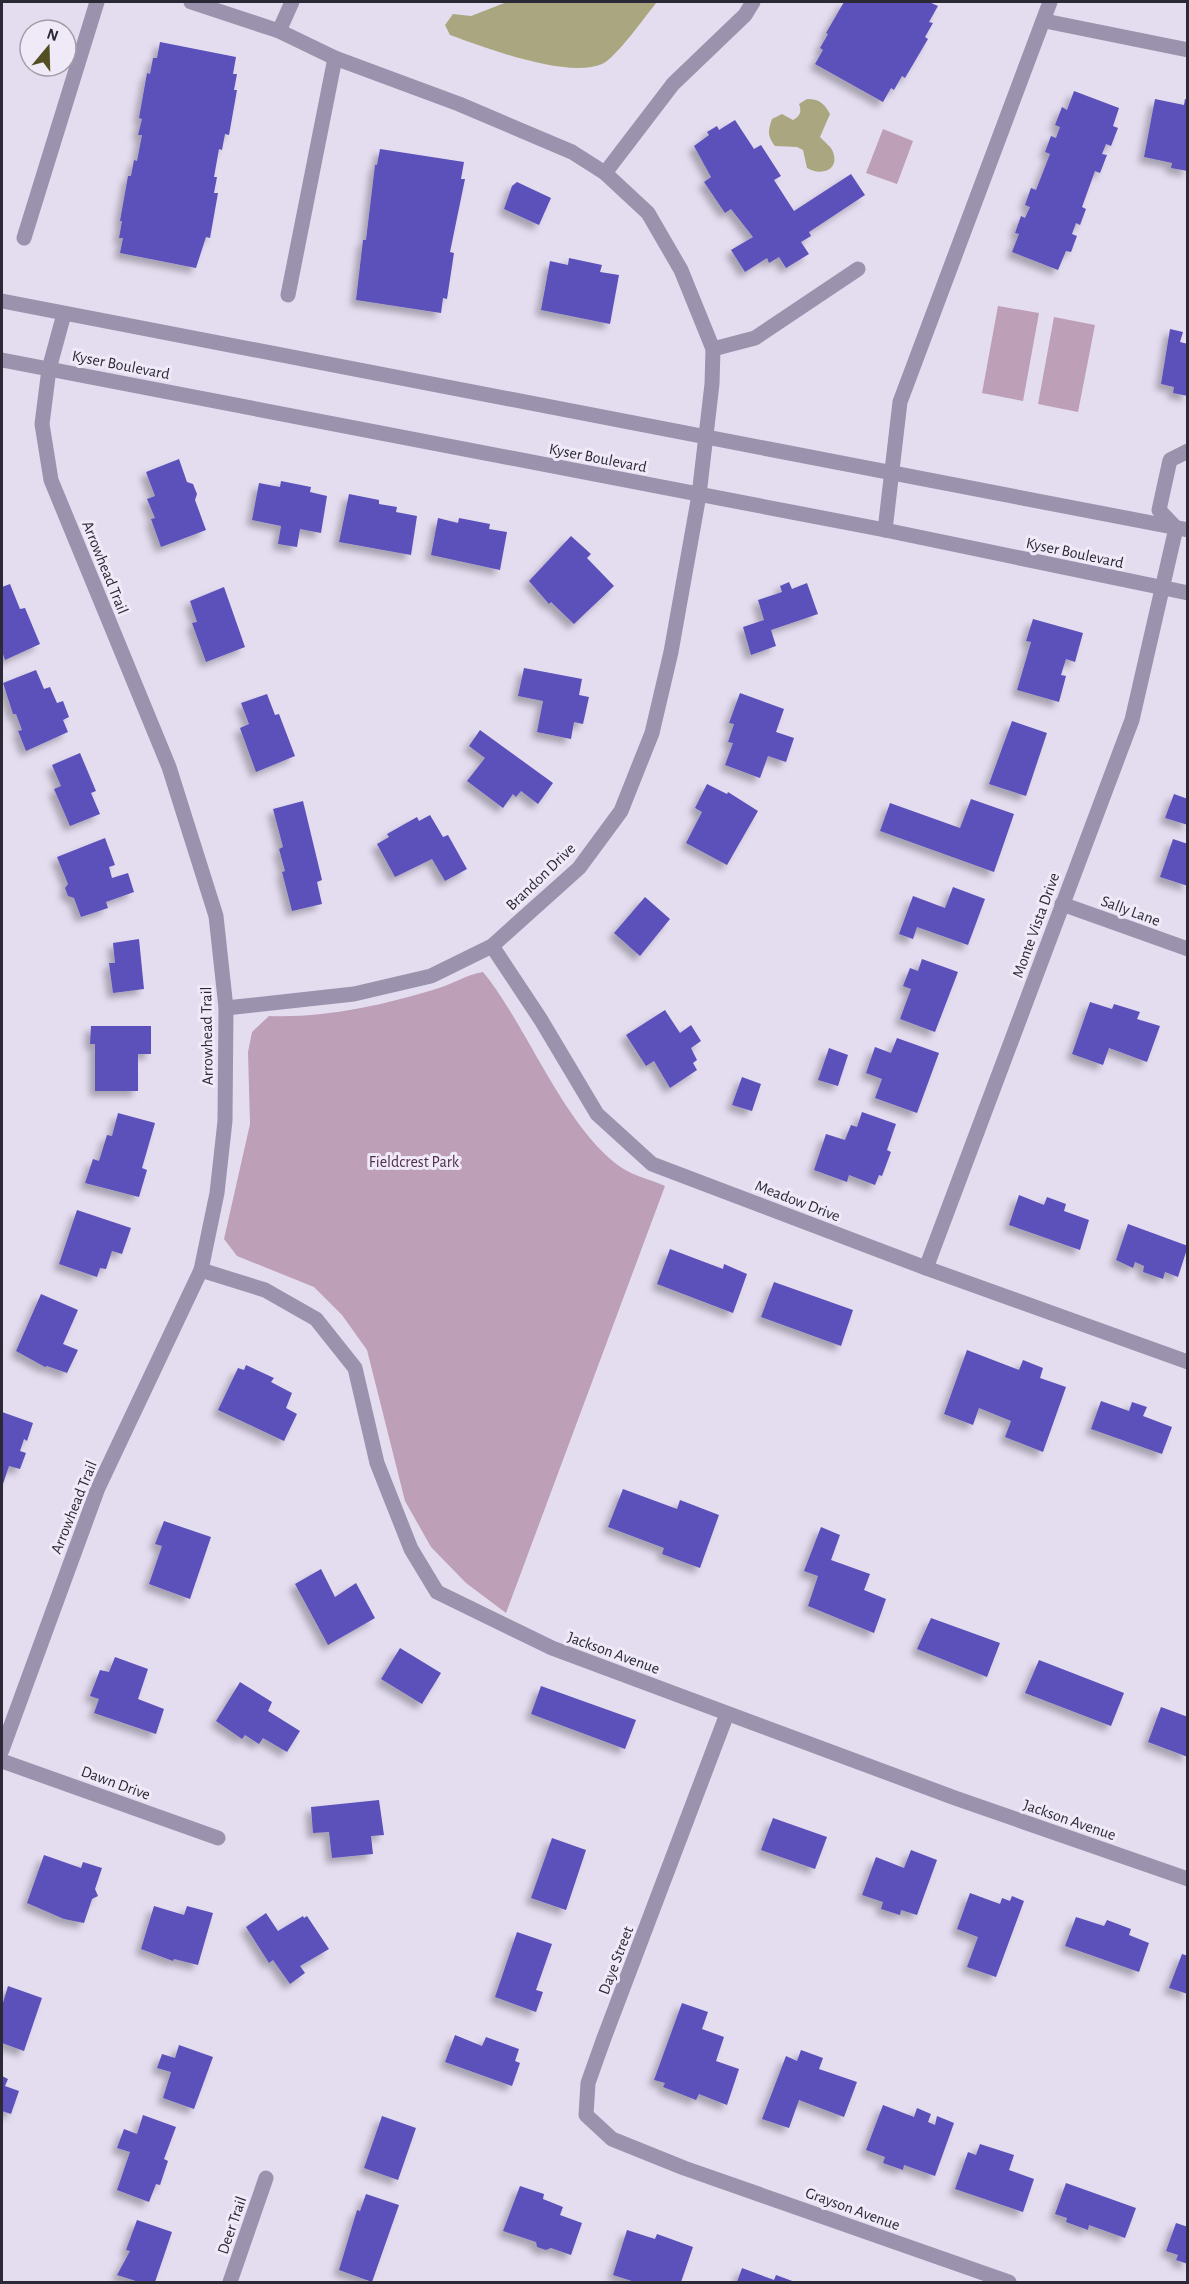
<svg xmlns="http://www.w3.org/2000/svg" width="1189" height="2284" font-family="'Alegreya Sans',sans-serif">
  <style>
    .green { fill: #bd9fb8 }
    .water { fill: #aaa67f }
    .building { fill: #5b51ba; filter: url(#shadow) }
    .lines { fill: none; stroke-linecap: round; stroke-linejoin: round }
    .minor { stroke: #9b93ad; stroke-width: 15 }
    .labels { text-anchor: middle; stroke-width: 6; stroke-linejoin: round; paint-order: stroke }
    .street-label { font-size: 16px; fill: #2b2935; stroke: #efe9f8 }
    .park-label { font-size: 16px; fill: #512f4a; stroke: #efe9f8 }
  </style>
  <defs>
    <filter id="shadow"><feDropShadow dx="-5.5" dy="5.5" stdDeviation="3" flood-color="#0004"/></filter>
  </defs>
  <rect width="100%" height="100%" fill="#e4ddf0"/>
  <!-- green -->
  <g class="green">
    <polygon points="883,129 913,141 897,184 866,173"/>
    <polygon points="998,306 1039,313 1023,401 982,393"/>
    <polygon points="1054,317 1095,325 1078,412 1038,404"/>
    <path d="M483,972C528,1026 570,1142 631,1173C642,1178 654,1181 665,1186L506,1613L466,1583L431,1547L405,1501L367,1350L342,1315L314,1287L237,1256L224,1239L250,1124L248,1052L252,1032L269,1016C327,1018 384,1005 439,988C455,983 466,975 483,972Z"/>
  </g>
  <!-- water -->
  <g class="water">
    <path d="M507,2H657C646,15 616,58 602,64C567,79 486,48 450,35L445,25L453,14L471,16Z"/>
    <path d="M807,99C819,99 824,103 830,114L820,137C824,142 831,146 833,152C840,171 820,176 807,168L803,150L797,147L775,146C767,136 768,130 772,119L782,114L793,120C800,116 802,112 799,104Z"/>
  </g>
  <!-- building -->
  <g class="building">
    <polygon points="844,2 929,2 938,6 929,22 933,23 925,37 928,39 905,78 902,76 894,90 891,88 883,102 815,64 823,50 820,48 828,34 826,33"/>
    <polygon points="160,42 236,57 233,74 237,74 234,90 237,90 229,135 225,134 222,150 219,149 214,177 217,177 214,193 218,193 210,238 206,237 196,268 120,253 123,238 119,238 122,221 120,221 128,176 131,176 134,160 137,161 142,135 138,135 142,119 139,118 147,73 150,74 153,58 157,58"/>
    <polygon points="1074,91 1119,108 1113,126 1118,128 1111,146 1106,144 1102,154 1107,155 1100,173 1095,171 1082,207 1086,209 1080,225 1076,223 1072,234 1077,236 1071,252 1066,251 1058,270 1012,252 1019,234 1015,233 1021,216 1025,218 1030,207 1025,205 1031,188 1036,190 1050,154 1045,152 1051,136 1056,138 1060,127 1055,125 1062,107 1067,110"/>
    <polygon points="1155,99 1184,105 1185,99 1188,100 1188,171 1171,168 1172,163 1144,157"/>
    <polygon points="735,120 754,149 761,145 781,176 774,180 794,211 851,174 865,195 809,232 811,236 801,242 809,254 786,268 779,257 769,263 767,258 745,272 731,250 753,237 731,209 725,213 704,182 711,177 694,146 709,135 707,132 717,126 719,130"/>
    <polygon points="380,149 464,162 461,179 465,179 450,252 454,253 447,299 443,298 441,313 356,300 363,240 366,240 375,165 377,165"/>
    <polygon points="517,182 551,198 539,225 504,209 512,186"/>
    <polygon points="569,258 602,265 600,272 619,275 610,324 541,310 550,261 568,265"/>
    <polygon points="1170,329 1183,332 1180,342 1188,344 1188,396 1173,393 1174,387 1161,384"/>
    <polygon points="179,459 187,482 193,484 197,494 195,500 206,530 161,547 151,519 155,518 147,499 155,496 146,472"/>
    <polygon points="281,481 311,487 310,492 327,496 321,533 300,529 297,547 278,544 281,526 252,520 259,483 280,487"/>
    <polygon points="349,494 379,500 379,504 397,507 396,512 417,516 411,555 339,542"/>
    <polygon points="438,518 458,523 459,518 490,524 489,529 507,532 500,570 431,555"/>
    <polygon points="571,536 591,554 587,558 614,586 574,624 551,602 549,604 529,581"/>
    <polygon points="789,582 792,589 807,583 818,614 771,630 776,646 751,655 743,627 764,620 758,600 782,592 780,586"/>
    <polygon points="10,584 20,609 25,608 40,644 5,660 2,651 2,587"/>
    <polygon points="224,587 245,647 206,662 192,623 197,622 190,601"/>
    <polygon points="1033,619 1083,633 1075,662 1066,659 1061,675 1066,676 1059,702 1017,690 1031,642 1026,641"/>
    <polygon points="524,668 582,679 579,695 589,697 583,724 574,722 571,739 537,732 543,701 518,696"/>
    <polygon points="36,670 44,689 50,687 57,703 63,701 69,717 63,720 68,732 26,751 18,731 22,730 16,714 13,714 3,683"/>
    <polygon points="740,693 784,709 776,732 794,738 786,762 768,756 760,778 725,765 733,743 728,742 734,724 729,723"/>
    <polygon points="267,694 275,715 279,714 295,756 256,772 240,728 249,724 241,703"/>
    <polygon points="1012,721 1047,733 1026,796 989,784"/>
    <polygon points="480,730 553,783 538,804 521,791 516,797 513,794 503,808 467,781 485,758 469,746"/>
    <polygon points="80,753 96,791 91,793 100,814 70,826 54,789 61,786 52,765"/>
    <polygon points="707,784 727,794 728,792 758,811 727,865 686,843 702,812 695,808"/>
    <polygon points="1174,794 1188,799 1188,825 1165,818"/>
    <polygon points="971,799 1014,814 994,872 880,831 890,803 960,828"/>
    <polygon points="303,801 322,880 317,882 322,904 292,911 282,872 285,871 279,849 283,847 273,809"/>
    <polygon points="430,815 443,837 448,835 467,869 445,881 432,859 395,877 377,844 389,837 387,834 417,817 419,821"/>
    <polygon points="105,838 115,865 109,867 112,878 128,873 134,892 106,902 108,908 81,917 74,898 68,896 65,888 68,884 57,857"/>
    <polygon points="1173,839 1188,844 1188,886 1160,877"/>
    <polygon points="953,887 985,899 968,945 917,927 913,939 899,934 913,896 945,908"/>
    <polygon points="645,897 670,919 640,956 614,933"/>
    <polygon points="139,939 144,989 113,993 109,963 115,963 113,943"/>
    <polygon points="922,959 958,972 935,1032 900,1019 911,989 903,986 910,968 918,971"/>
    <polygon points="1090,1002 1112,1009 1114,1004 1140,1012 1137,1019 1160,1026 1147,1062 1109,1048 1103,1065 1072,1054"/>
    <polygon points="665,1010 680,1033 691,1025 701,1041 691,1048 697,1060 693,1063 697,1070 670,1088 654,1061 646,1066 626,1035"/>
    <polygon points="91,1026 151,1026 151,1054 138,1054 138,1091 95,1091 95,1044 90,1044"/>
    <polygon points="897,1038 939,1053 917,1113 875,1098 882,1079 866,1073 875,1047 891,1053"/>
    <polygon points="829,1048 848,1055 838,1086 818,1080"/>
    <polygon points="742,1077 761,1084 752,1111 732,1105"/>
    <polygon points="862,1112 896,1124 887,1150 891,1152 882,1176 879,1175 875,1185 849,1175 847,1182 814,1170 826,1134 845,1140 851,1125 857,1127"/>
    <polygon points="118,1113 155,1123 142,1168 147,1170 139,1197 85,1183 93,1159 99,1161 107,1135 112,1136"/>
    <polygon points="1019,1195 1044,1205 1047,1197 1066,1204 1064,1211 1089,1220 1080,1250 1009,1225"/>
    <polygon points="77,1210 131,1228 122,1254 112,1251 106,1269 100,1268 97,1277 59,1264"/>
    <polygon points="1128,1224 1188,1246 1178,1277 1165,1272 1163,1279 1143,1272 1144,1266 1135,1262 1133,1268 1116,1260"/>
    <polygon points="670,1249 723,1269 724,1264 747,1274 733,1313 657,1284"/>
    <polygon points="774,1282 853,1310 841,1346 761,1317"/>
    <polygon points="41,1294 78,1310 63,1344 78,1350 67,1373 47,1366 45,1367 16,1351"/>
    <polygon points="967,1350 1019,1370 1023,1360 1043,1368 1040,1378 1066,1387 1043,1452 1005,1437 1011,1421 979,1408 973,1425 944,1414"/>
    <polygon points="246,1365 274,1378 271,1382 292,1393 286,1408 297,1414 284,1441 218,1410 238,1368 244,1370"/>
    <polygon points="1101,1401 1129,1411 1132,1402 1147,1407 1143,1416 1172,1427 1162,1454 1091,1429"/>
    <polygon points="2,1412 33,1423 27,1441 24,1439 20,1451 26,1453 20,1469 9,1466 2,1487"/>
    <polygon points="623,1489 677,1509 680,1500 719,1515 700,1568 662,1554 664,1548 608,1527"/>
    <polygon points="164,1521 211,1537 190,1599 149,1584 162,1546 155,1544"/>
    <polygon points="821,1527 840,1535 831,1560 870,1574 864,1590 886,1599 874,1633 808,1606 818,1576 804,1571"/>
    <polygon points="321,1569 335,1597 356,1583 375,1618 328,1645 295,1584"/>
    <polygon points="931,1618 1000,1643 987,1677 917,1649"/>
    <polygon points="400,1648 441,1673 422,1704 381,1679"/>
    <polygon points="115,1657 148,1669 138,1699 164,1709 156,1734 94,1713 99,1699 90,1696 100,1670 109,1672"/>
    <polygon points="1039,1660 1124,1693 1111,1726 1025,1693"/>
    <polygon points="240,1682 272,1702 268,1711 300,1731 287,1752 263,1738 259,1744 245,1735 242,1739 216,1721"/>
    <polygon points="541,1686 636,1720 625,1749 531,1714"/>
    <polygon points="1161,1707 1188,1717 1188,1757 1148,1742"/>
    <polygon points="379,1800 384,1835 371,1836 373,1854 332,1858 329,1832 313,1833 311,1807"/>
    <polygon points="773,1818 827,1837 815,1869 761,1850"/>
    <polygon points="552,1838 586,1850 566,1910 531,1898"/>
    <polygon points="911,1850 937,1860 917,1915 901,1910 900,1915 881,1909 883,1902 862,1895 876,1857 904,1868"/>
    <polygon points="44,1855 81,1868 83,1862 102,1868 95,1889 98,1896 92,1899 84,1923 64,1919 27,1903"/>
    <polygon points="970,1893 1000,1904 1002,1898 1010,1901 1012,1896 1024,1901 996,1977 967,1967 978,1937 957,1929"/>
    <polygon points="154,1906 184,1915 187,1906 213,1913 198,1965 174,1959 173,1961 141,1949"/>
    <polygon points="266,1913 278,1931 303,1916 304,1918 307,1916 329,1949 300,1966 305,1973 290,1984 273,1960 269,1963 246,1927"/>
    <polygon points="1076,1917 1104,1926 1107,1920 1131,1929 1129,1935 1149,1943 1139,1972 1065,1946"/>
    <polygon points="517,1932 552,1944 536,1990 543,1992 536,2012 495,1997"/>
    <polygon points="1182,1954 1188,1956 1188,1994 1169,1988"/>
    <polygon points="8,1986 42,1998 24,2051 2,2043 2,2006"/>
    <polygon points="682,2003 708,2012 702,2029 724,2037 716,2061 739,2069 727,2105 699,2094 696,2100 663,2087 665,2083 654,2080"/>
    <polygon points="455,2035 482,2046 486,2037 519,2049 515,2061 520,2063 512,2086 445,2062"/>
    <polygon points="179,2045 213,2057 194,2109 163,2098 171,2072 157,2068 162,2054 175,2058"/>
    <polygon points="801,2050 823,2058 819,2069 857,2082 844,2117 799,2100 789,2128 762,2119 786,2056 797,2061"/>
    <polygon points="2,2076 8,2079 5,2086 19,2091 11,2114 2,2111"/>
    <polygon points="883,2105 914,2117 917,2108 931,2114 928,2122 935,2125 937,2116 954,2123 935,2176 904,2165 903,2170 883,2163 885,2157 866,2150"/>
    <polygon points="143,2115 176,2127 164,2159 168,2161 160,2185 156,2184 149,2202 117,2190 130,2152 117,2148 124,2129 137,2134"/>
    <polygon points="382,2116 416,2128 398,2180 364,2168"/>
    <polygon points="980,2144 1014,2155 1009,2170 1034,2179 1023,2212 955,2189 968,2152 976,2155"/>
    <polygon points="1066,2183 1136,2208 1125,2238 1089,2225 1088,2230 1066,2222 1067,2218 1055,2214"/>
    <polygon points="520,2186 544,2194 543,2199 563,2207 560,2215 582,2223 571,2255 551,2248 546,2250 537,2247 536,2242 503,2231"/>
    <polygon points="366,2194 399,2205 372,2282 339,2270 357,2210 360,2211"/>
    <polygon points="137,2220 172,2232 155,2282 139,2282 117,2275 130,2251 126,2250"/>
    <polygon points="1176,2223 1188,2227 1188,2264 1176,2260 1178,2255 1166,2251"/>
    <polygon points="627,2230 655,2239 657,2234 693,2247 681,2282 635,2282 613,2275"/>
    <polygon points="742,2268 774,2280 776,2275 795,2282 737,2282"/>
  </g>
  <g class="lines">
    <!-- minor -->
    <g class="minor">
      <polyline points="191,2 279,31 335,58 459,104 572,152 605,173 648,213 681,270 713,349 712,384 699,495 671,652 652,733 621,811 579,868 492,946 431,976 354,994 226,1008"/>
      <polyline points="1045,21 1188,50"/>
      <polyline points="279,31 292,2"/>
      <polyline points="605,173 673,84 745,15 753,2"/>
      <polyline points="24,238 97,2"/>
      <polyline points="288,295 335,58"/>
      <polyline points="2,301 1188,530"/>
      <polyline points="713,349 755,338 858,269"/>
      <polyline points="2,360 885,530 1188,593"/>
      <polyline points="1176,528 1159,510 1170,460 1188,451"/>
      <polyline points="885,530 900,402 1050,2"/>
      <polyline points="1062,904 1188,949"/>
      <polyline points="492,946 541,1020 597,1114 652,1164 926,1268 1188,1362"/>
      <polyline points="926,1268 1132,720 1176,528"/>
      <polyline points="201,1270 265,1290 316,1319 355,1368 377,1463 411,1549 437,1592 552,1648 955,1798 1188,1879"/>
      <polyline points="727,1714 604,2038 588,2083 586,2115 612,2139 684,2168 1009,2282"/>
      <polyline points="2,1750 98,1488 201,1270 217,1193 225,1121 226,1008 216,916 169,767 51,480 42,424 49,369 64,314"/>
      <polyline points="2,1761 218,1838"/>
      <polyline points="230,2282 266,2178"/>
    </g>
  </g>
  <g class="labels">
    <!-- street labels -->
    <g class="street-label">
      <text transform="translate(121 364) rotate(11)" y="6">Kyser Boulevard</text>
      <text transform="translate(598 457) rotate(11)" y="6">Kyser Boulevard</text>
      <text transform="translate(1075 552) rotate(12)" y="6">Kyser Boulevard</text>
      <text transform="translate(106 567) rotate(68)" y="6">Arrowhead Trail</text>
      <text transform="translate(540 876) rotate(-44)" y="6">Brandon Drive</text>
      <text transform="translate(1131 910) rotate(20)" y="6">Sally Lane</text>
      <text transform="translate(1035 925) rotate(-70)" y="6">Monte Vista Drive</text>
      <text transform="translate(206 1036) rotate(-91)" y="6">Arrowhead Trail</text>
      <text transform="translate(798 1200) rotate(21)" y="6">Meadow Drive</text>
      <text transform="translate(73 1507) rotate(-68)" y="6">Arrowhead Trail</text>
      <text transform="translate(614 1652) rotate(20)" y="6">Jackson Avenue</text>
      <text transform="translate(116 1782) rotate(20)" y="6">Dawn Drive</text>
      <text transform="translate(1070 1819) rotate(19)" y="6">Jackson Avenue</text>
      <text transform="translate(615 1960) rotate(-69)" y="6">Daye Street</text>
      <text transform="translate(853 2208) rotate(20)" y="6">Grayson Avenue</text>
      <text transform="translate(231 2225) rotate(-71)" y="6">Deer Trail</text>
    </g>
    <!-- park labels -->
    <g class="park-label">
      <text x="414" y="1167">Fieldcrest Park</text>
    </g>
  </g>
  <!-- border -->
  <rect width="1189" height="2284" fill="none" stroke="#2b2935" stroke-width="6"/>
  <!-- north arrow -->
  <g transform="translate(48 48) rotate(19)"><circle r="28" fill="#efe9f8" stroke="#a19caa" stroke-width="1.5"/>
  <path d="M0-4.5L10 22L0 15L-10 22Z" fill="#534f22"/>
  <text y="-9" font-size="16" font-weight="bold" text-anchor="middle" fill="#2b2935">N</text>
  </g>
</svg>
